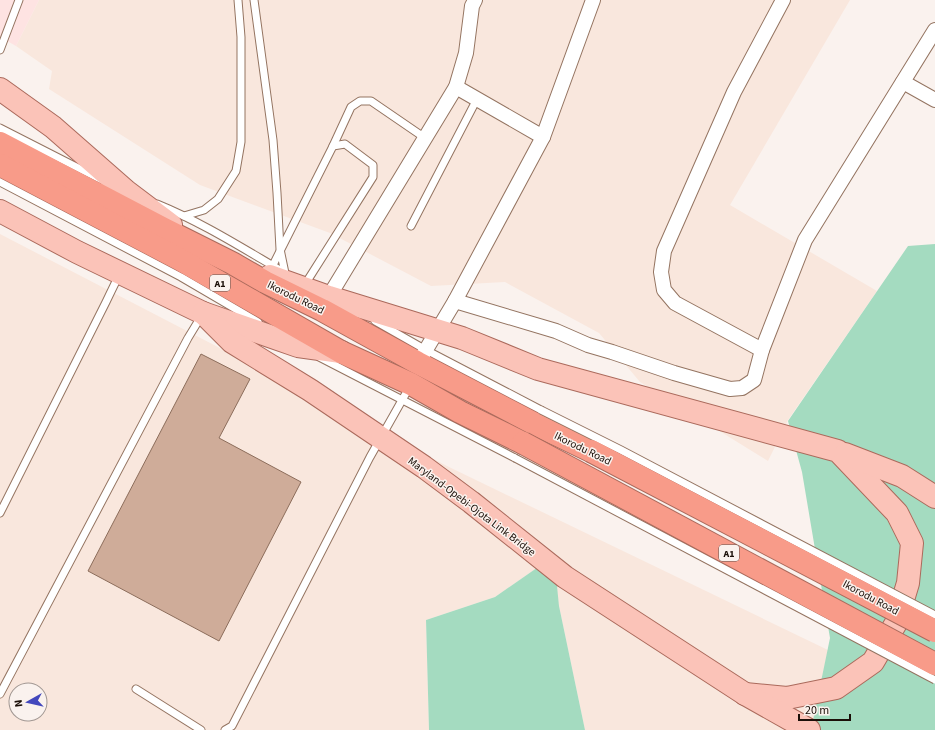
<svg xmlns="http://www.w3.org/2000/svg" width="935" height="730" font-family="'Source Sans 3',sans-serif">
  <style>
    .built { fill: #f9e7dd; fill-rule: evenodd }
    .education { fill: #fee3e2 }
    .green { fill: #a4dbc0 }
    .building { fill: #cfac99; stroke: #8c6d5b }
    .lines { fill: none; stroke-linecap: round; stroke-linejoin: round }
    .service-casing { stroke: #947461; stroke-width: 9 }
    .minor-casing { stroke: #947461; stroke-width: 16 }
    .primary-casing { stroke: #ab6a5c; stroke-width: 24 }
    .motorway-casing { stroke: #ab6a5c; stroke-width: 24 }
    .service { stroke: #fff; stroke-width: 7 }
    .minor { stroke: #fff; stroke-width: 14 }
    .primary { stroke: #fbc3b8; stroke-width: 22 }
    .motorway { stroke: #f89b89; stroke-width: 22 }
    .service-bridge-casing { stroke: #947461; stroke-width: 9; stroke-linecap: butt }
    .motorway-bridge-casing { stroke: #ab6a5c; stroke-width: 24; stroke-linecap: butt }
    .service-bridge { stroke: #fff; stroke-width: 7 }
    .motorway-bridge { stroke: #f89b89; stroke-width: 22 }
    .labels { text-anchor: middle; stroke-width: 3; stroke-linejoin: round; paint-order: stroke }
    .shield { fill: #faf2ee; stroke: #5e534d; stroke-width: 1 }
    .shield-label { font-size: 10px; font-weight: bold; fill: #1b0f08 }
    .street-label { font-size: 11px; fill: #1b0f08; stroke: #faf2ee }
  </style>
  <rect width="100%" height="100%" fill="#faf2ee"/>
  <!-- built -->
  <g class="built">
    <polygon points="39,0 850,0 730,205 877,291 788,420 768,461 640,382 599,333 505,282 431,286 330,233 200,185 49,89 52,71 16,46"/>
    <path d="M0,234L447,466L828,650L811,730H585L559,606L553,557L495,597L426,620L429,730H0ZM16,690H40V714H16Z"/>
  </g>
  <!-- education -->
  <polygon class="education" points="0,0 39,0 16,46 0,37"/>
  <!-- green -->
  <g class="green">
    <polygon points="935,244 935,730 811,730 830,638 802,472 788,421 908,246"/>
    <polygon points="554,556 559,606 585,730 429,730 426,620 495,597"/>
  </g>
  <!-- building -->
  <polygon class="building" points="201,354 250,379 219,438 301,482 219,641 88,571"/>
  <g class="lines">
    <!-- service casing -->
    <g class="service-casing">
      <g id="service">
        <polyline points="254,0 273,140 277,193 280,249 286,278"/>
        <polyline points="0,50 19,0"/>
        <polyline points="0,128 100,179"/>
        <polyline points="333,146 351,107 360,101 371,101 425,138"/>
        <polyline points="0,182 181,277 258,322"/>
        <path d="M157,204C201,222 239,246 280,270"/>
        <polyline points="184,216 204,210 218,199 236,171 241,142 241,37 238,0"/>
        <polyline points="411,226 477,99"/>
        <polyline points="271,269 333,146 345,144 373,165 373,177 304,286"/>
        <polyline points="375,321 426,350 541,410"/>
        <polyline points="319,357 515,458"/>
        <polyline points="0,513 106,302 119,275"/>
        <polyline points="136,689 201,730"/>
        <polyline points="0,694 188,338 202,315"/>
        <polyline points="225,730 232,726 370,457 410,386"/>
      </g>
    </g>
    <!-- minor casing -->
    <g class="minor-casing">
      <g id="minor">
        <polyline points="903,82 935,100"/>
        <polyline points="456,87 543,137"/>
        <polyline points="455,301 556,331 588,345 612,352 674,373 730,389 742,388 754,380 762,350 805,240 935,30"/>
        <polyline points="325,303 456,87 466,53 472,6 475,0"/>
        <polyline points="762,350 675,303 664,290 661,272 664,251 734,92 783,0"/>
        <polyline points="418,363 455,301 543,137 593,0"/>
      </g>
    </g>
    <!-- primary casing -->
    <g class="primary-casing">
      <g id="primary">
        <polyline points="0,89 53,127 126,191 171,225"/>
        <polyline points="0,211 77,252 203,313 298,346 341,352"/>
        <polyline points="270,276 329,297 462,338 538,369 838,451 897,513 912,543 908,583 896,623 873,662 836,688 787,698 745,694"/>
        <polyline points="203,313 232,342 310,390 424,467 471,502 565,577 745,694 809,730"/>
        <polyline points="845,454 902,476 935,497"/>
      </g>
    </g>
    <!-- motorway casing -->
    <g class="motorway-casing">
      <g id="motorway">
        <polyline points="0,143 164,229 232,263 265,282 322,310 418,363 535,424 591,451"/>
        <polyline points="0,165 179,259 341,352 411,384 460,412 523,443"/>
      </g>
    </g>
    <!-- service -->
    <use href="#service" class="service"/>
    <!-- minor -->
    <use href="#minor" class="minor"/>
    <!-- primary -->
    <use href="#primary" class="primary"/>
    <!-- motorway -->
    <use href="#motorway" class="motorway"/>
    <!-- service-bridge casing -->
    <g class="service-bridge-casing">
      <g id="service-bridge">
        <polyline points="541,410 621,450 935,615"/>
        <polyline points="515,458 935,680"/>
      </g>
    </g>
    <!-- motorway-bridge casing -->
    <g class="motorway-bridge-casing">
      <g id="motorway-bridge">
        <polyline points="523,443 935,664"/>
        <polyline points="591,451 935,631"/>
      </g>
    </g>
    <!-- service-bridge -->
    <use href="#service-bridge" class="service-bridge"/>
    <!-- motorway-bridge -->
    <use href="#motorway-bridge" class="motorway-bridge"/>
  </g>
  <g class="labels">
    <!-- shield labels -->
    <g class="shield">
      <rect x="210" y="275" width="20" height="16" rx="3"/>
      <rect x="719" y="545" width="20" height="16" rx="3"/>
    </g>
    <g class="shield-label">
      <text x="220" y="287">A1</text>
      <text x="729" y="557">A1</text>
    </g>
    <!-- street labels -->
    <g class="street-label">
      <text transform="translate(296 297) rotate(26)" y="4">Ikorodu Road</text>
      <text transform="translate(583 448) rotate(26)" y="4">Ikorodu Road</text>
      <text transform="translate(472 506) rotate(37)" y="4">Maryland-Opebi-Ojota Link Bridge</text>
      <text transform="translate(871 597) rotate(28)" y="4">Ikorodu Road</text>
    </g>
  </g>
  <!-- north arrow -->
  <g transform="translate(28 702) rotate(262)"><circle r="19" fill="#faf2ee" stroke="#a19792"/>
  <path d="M0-3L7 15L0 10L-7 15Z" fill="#4348bd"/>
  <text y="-6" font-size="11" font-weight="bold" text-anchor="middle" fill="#1b0f08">N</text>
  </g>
  <!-- scale -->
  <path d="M799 714v6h51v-6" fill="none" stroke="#1b0f08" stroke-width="2"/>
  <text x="805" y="714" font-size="12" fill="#1b0f08" stroke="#faf2ee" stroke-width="3" paint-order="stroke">20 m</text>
</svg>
